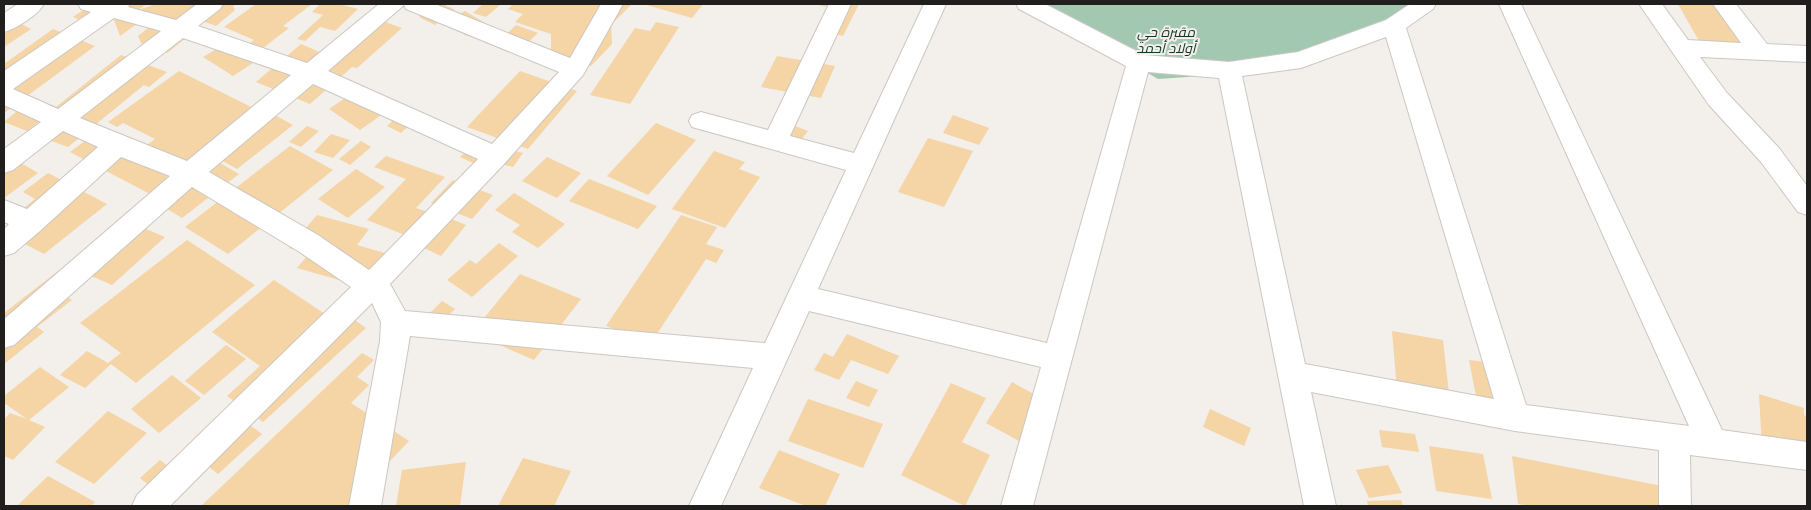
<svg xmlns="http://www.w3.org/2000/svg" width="1811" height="510" font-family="'Roboto Serif',Cairo,serif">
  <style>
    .green { fill: #a3c8b1 }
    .building { fill: #f5d4a5 }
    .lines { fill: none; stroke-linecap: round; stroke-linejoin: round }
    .minor-casing { stroke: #cbc7c2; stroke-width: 2 }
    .minor { fill: #fff; fill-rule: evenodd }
    .labels { text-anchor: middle; stroke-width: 4; stroke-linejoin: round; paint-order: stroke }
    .park-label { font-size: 14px; font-style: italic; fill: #0d3722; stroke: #f3efea }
  </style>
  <rect width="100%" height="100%" fill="#f3efea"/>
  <!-- green -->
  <polygon class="green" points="1030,4 1427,4 1394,29 1292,70 1158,79"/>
  <!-- building -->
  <g class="building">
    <polygon points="92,4 147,4 138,10 156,4 237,4 233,6 235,10 216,26 190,16 191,34 167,53 141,43 138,36 152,25 141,21 120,36 113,17 93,26 73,17"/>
    <polygon points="256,4 312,4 283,26 289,28 259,51 247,46 254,40 224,27"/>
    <polygon points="320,4 339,4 358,9 335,31 320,27 305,41 297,39 323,15 312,12"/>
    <polygon points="437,4 443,4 455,10 435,25 419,17"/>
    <polygon points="483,4 501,4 486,17 473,13"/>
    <polygon points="513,4 632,4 611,25 612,44 591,66 551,52 551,34 515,22 523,14 508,9"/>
    <polygon points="643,4 703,4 692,18"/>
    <polygon points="815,4 859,4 843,36 823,32 835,9"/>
    <polygon points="1678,4 1732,4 1766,57 1707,55"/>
    <polygon points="465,11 485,23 467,36 446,24"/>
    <polygon points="4,15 31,29 4,47"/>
    <polygon points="366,15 402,28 357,68 352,67 310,104 256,82 301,44 322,53"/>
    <polygon points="656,22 679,27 630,104 590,95 635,28 650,31"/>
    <polygon points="516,25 538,33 517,53 495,45"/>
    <polygon points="53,29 95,46 4,113 4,64"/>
    <polygon points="230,41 259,59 233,76 203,57"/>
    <polygon points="121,55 167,72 149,87 144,85 68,147 51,141 81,116 41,120 27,131 4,122 33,98 56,107"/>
    <polygon points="777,56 835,66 821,98 761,87"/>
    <polygon points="179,71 257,110 262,108 293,125 237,169 205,151 150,194 70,152 104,127 143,148 155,139 123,123 117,127 108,122"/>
    <polygon points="520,71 577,91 528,149 467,127"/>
    <polygon points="360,88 390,109 360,130 329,109"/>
    <polygon points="402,112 416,119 401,133 387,126"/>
    <polygon points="953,115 989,128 979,145 943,133"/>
    <polygon points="656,123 696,140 648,195 607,176"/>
    <polygon points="307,126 319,131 301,147 289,142"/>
    <polygon points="795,126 808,131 800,141 788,136"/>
    <polygon points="331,134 350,140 333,158 314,152"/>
    <polygon points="480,138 495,145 475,164 460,157"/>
    <polygon points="928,138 973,151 944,207 898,192"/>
    <polygon points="361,141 371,147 350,165 339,159"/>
    <polygon points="290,146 333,170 228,254 185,227"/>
    <polygon points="503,148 523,153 513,167 493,162"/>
    <polygon points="714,151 745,162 739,169 760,177 725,228 672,209"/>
    <polygon points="4,153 38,173 4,198"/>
    <polygon points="208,156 239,174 182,218 154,201"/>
    <polygon points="386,156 445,177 416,208 431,213 410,237 367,220 406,179 374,167"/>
    <polygon points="547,157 581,173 557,198 522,181"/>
    <polygon points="356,169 385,187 348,218 318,199"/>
    <polygon points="48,173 107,204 44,254 10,236 11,218 35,199 23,192"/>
    <polygon points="589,179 657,206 638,229 569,201"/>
    <polygon points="453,180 493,195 472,219 431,203"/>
    <polygon points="514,193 565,224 538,248 512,232 520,225 495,210"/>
    <polygon points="317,215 369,229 357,245 406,259 381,292 297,268 309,254 289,248"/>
    <polygon points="681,215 717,227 706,244 724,250 716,263 706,259 651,343 606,326"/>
    <polygon points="120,218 165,237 112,285 66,265"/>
    <polygon points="449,218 466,225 441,256 422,247"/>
    <polygon points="187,240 255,285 136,383 111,364 85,388 60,375 87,351 108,363 121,353 80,323"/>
    <polygon points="499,243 518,256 472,297 447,280 470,260 476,264"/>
    <polygon points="62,268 73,275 56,289 72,300 37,327 44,332 4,364 4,313"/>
    <polygon points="520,274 581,299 534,360 472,333"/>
    <polygon points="274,280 328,316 349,316 366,328 263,422 227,396 260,366 212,332"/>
    <polygon points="442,301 455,309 439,325 426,317"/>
    <polygon points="1392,331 1443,340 1451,412 1398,402"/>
    <polygon points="847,334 899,356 888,374 851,360 839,380 814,370 824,353 833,357"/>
    <polygon points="226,345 246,359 204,395 185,381"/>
    <polygon points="362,353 374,360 357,377 369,385 351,403 409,441 347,506 201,506"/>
    <polygon points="1469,360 1512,365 1526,423 1480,417"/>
    <polygon points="40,367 69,387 29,420 45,427 13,460 4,456 4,420 10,413 27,419 4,403 4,396"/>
    <polygon points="172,375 201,398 159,433 131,409"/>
    <polygon points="856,381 878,390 869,407 846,398"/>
    <polygon points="1012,382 1052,404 1028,446 986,423"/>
    <polygon points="951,383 986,398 962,442 990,455 965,506 901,475"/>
    <polygon points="1759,394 1804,408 1804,415 1807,417 1807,463 1762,448"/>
    <polygon points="808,399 883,424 863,468 788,441"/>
    <polygon points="1210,409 1251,428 1244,446 1203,427"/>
    <polygon points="108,411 147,433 94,484 55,462"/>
    <polygon points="235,414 262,434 218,474 191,453"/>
    <polygon points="1379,430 1415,434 1419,452 1382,447"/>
    <polygon points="1429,446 1483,454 1492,499 1436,491"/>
    <polygon points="779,450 840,474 825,506 806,506 759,488"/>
    <polygon points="1512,456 1677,489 1681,506 1531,506 1518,504"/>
    <polygon points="523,458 571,471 554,506 498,506"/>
    <polygon points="160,460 191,484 171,503 140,478"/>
    <polygon points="466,462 460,506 396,506 402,470"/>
    <polygon points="1388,465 1402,493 1369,498 1356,470"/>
    <polygon points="48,476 95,502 91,506 17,506"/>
    <polygon points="1401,500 1403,506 1368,506 1367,501"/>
  </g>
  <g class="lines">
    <!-- minor casing -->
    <g class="minor-casing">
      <g id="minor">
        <path d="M18,4H44C37,16 17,28 4,32V13Z"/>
        <path d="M78,4H130L128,7L176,20L197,4H223L220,9L198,26L307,63L379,4H435L570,58L601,4H623L583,75L505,163L390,284L405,311L765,343L846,170L692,127L689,121L692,115L701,112L768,130L829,4H851L790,136L854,153L924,4H946L818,289L1047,343L1126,66L1019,9L1016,4H1045L1144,55L1229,62L1298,52L1386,20L1410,4H1436L1433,9L1406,28L1526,405L1689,426L1499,4H1521L1722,430L1807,442V470L1690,455L1691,506H1659V450L1515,431L1311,392L1336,506H1304L1219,78L1148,72L1033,506H1001L1041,367L809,311L721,506H689L753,368L410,336L381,506H349L380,341L381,322L372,303L170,506H132L137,495L351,287L298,251L192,187L14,345L4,348V319L170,176L121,157L40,231L14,253L4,256V229L9,224L4,222V200L27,209L98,147L63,131L13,170L4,173V149L41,122L4,105V71L91,12L81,9ZM404,5L406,9L559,72L492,144L328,71ZM114,18L161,31L58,109L13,89ZM1386,37L1494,399L1305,364L1242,76L1301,68ZM183,38L291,75L187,161L80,118ZM313,84L478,159L369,270L318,235L209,172Z"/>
        <polygon points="1639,4 1662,4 1688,40 1741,43 1713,4 1736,4 1767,44 1807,46 1807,62 1700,57 1727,93 1779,148 1807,186 1807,215 1798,212 1761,162 1709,105"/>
      </g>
    </g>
    <!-- minor -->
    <use href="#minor" class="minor"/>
  </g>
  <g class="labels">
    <!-- park labels -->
    <g class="park-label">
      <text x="1166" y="37">مقبرة حي<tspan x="1166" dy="16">أولاد أحمد</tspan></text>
    </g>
  </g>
  <!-- border -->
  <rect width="1811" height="510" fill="none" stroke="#201f1d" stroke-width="10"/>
</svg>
